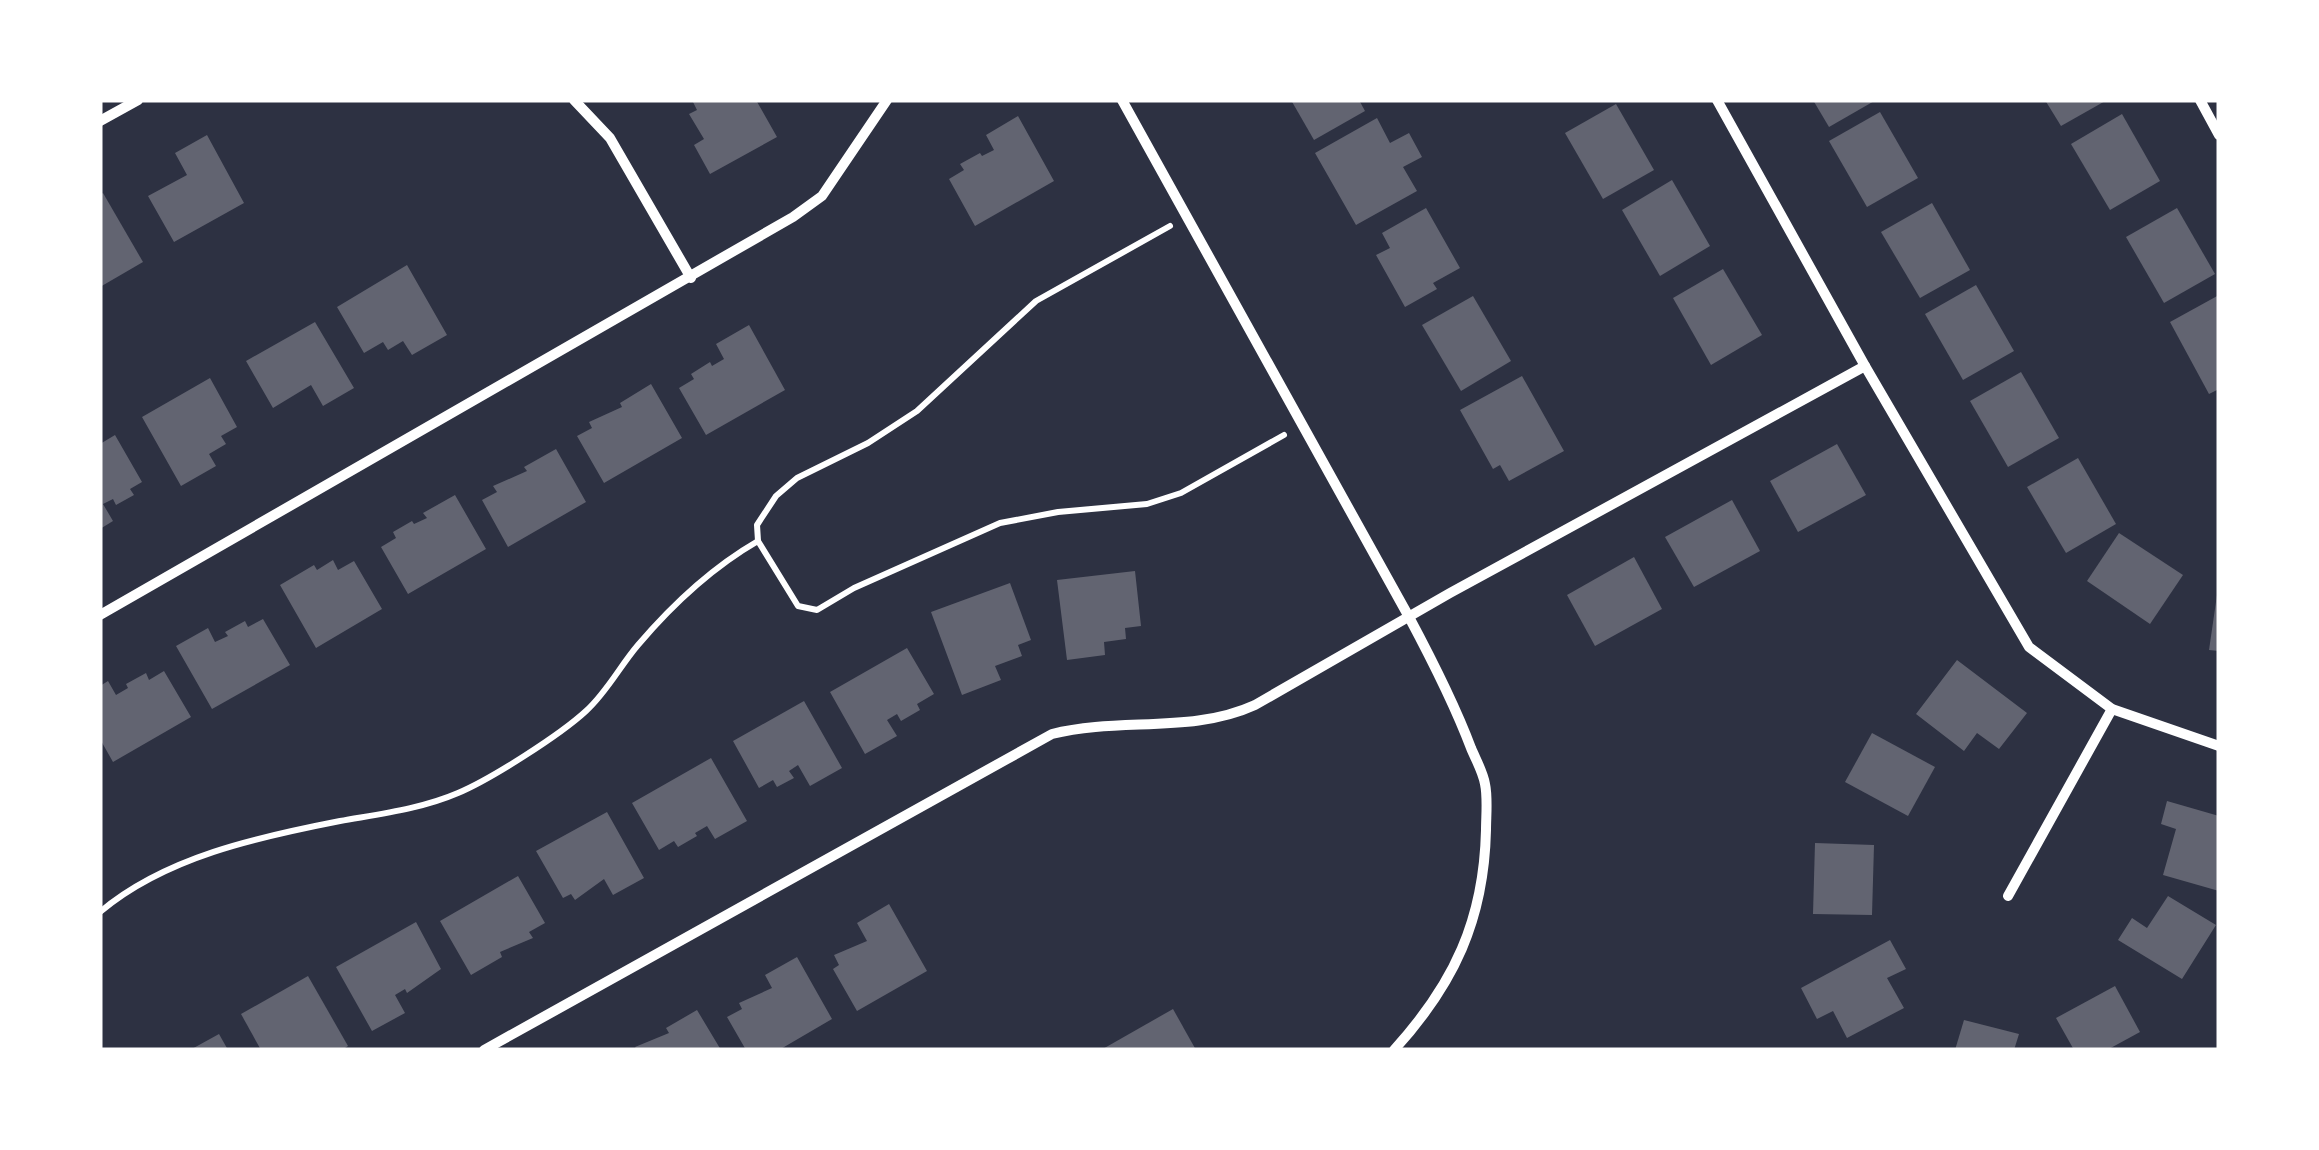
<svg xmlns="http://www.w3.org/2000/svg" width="2319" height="1150" font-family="'Archivo Narrow',sans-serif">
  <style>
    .building { fill: #626471 }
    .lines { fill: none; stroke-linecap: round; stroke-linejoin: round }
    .path { stroke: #fff; stroke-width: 6 }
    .minor { stroke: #fff; stroke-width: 10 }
  </style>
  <rect width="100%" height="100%" fill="#2d3142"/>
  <!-- building -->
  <g class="building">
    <polygon points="692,100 756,100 777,137 710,174 694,145 704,139 689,114 697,110"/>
    <polygon points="1291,100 1359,100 1365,111 1314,140"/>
    <polygon points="1813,100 1876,100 1829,127"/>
    <polygon points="2045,100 2107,100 2061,126"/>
    <polygon points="1616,104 1654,170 1603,199 1565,133"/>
    <polygon points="1880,112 1918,178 1867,207 1829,141"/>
    <polygon points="2122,114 2160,181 2110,210 2071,144"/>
    <polygon points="1018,116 1054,181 975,226 949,179 964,170 960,164 980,153 982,156 994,150 986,135"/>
    <polygon points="1377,118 1390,143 1409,133 1422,157 1403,167 1417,191 1356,225 1315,153"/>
    <polygon points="207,135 244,203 174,242 148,196 187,175 175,153"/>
    <polygon points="1672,180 1710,246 1660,276 1622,210"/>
    <polygon points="103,193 143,262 100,287 100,195"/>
    <polygon points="1932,203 1970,270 1920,298 1881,232"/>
    <polygon points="1426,208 1460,268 1433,283 1437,289 1405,307 1376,255 1390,248 1382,233"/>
    <polygon points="2177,208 2215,274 2164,303 2126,237"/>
    <polygon points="407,265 447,335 412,355 403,341 388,350 383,342 364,353 337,307"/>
    <polygon points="1723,269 1762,335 1711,365 1673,298"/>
    <polygon points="1976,285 2014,351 1963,380 1925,314"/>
    <polygon points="2219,295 2219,389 2209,394 2170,322"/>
    <polygon points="1473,296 1511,361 1461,391 1422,325"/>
    <polygon points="315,322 354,388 323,406 311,385 273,408 246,361"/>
    <polygon points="749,325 785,390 706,435 679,388 694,379 691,374 710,362 712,366 724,359 716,344"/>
    <polygon points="2021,372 2059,438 2008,467 1970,401"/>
    <polygon points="1522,376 1564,451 1509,481 1500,465 1493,469 1460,410"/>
    <polygon points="210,378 237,427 221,436 226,444 209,454 216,466 181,486 142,417"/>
    <polygon points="651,384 682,438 604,483 577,436 592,428 589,422 622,407 620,403"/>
    <polygon points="115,435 142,482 130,489 134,495 116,505 113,499 103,504 113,521 100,529 100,444"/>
    <polygon points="1837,444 1866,495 1798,532 1770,481"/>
    <polygon points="556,449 586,502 508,547 482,500 497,492 493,486 527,471 524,467"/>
    <polygon points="2078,458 2116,524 2066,553 2027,487"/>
    <polygon points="455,495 486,549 408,594 381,547 396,538 393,532 412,521 414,524 427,518 423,513"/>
    <polygon points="1732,500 1760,551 1694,587 1665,537"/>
    <polygon points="2119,533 2183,575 2150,624 2087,581"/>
    <polygon points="1634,557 1662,609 1595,646 1567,595"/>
    <polygon points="333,560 338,570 354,561 382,609 316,648 280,585 314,565 317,570"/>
    <polygon points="1135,571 1141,626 1125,628 1126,639 1104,642 1105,655 1067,660 1057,580"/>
    <polygon points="1010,583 1031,640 1018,645 1022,656 995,666 1001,680 962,695 931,612"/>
    <polygon points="2217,595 2219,595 2219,651 2209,650"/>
    <polygon points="263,619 290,665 212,709 176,646 208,628 215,642 228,636 225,632 245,621 248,627"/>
    <polygon points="907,648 934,694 917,704 920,710 901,721 897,714 887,720 897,736 865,754 830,692"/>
    <polygon points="1957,660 2027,713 1999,749 1977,733 1964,751 1916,714"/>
    <polygon points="164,671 191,717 113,762 100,739 100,686 108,681 116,695 128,688 126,684 146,673 149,680"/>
    <polygon points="804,701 842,768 810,786 798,765 789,771 794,778 777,787 773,780 759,788 733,741"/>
    <polygon points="1872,733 1935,767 1908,816 1845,782"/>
    <polygon points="711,758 747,821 715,839 707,826 695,833 697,836 678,847 674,841 659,850 632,803"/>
    <polygon points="2167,801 2219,816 2219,891 2163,875 2176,829 2161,824"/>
    <polygon points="607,812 644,878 613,895 604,879 575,900 571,894 563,898 536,851"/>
    <polygon points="1815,843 1874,845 1872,915 1813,914"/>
    <polygon points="518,876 545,923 529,932 533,938 500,952 502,957 471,975 440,921"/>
    <polygon points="2168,896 2216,925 2182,979 2118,940 2132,918 2147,928"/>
    <polygon points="889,904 927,971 857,1011 833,969 839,965 834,955 867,941 857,923"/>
    <polygon points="416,922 441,969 407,993 405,989 395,995 405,1013 372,1031 336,967"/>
    <polygon points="1890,940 1906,969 1887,978 1904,1008 1847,1038 1833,1011 1817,1019 1801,988"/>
    <polygon points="797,957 832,1019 779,1050 746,1050 727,1017 742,1009 739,1003 772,988 765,975"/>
    <polygon points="308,976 348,1046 342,1050 261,1050 241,1014"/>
    <polygon points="2115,986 2140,1032 2107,1050 2074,1050 2056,1018"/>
    <polygon points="1173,1009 1196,1050 1101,1050"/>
    <polygon points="697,1010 721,1050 637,1050 635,1047 669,1033 666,1028"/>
    <polygon points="1964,1020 2019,1034 2014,1050 1955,1050"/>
    <polygon points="219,1034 228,1050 190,1050"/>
  </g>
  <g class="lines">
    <!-- path -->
    <g class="path">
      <polyline points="1170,226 1036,301 917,411 868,443 797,478 776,496 757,525 758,541 798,606 817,610 854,588 1000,523 1058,512 1147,504 1181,493 1284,435"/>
      <path d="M100,912C165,857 258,837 340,821C379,814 421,809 458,793C491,779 560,735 586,711C607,692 620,666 638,645C672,605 713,567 758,541"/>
    </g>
    <!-- minor -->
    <g class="minor">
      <polyline points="574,100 610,138 691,278"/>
      <path d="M1122,100L1409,617C1432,660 1454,703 1471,748C1476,760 1483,772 1485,784C1488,798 1486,816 1486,830C1484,920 1454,984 1394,1050"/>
      <polyline points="1717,100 1865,366 2029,647 2112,709 2219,746"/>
      <polyline points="2200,100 2219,135"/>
      <polyline points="100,121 138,100"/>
      <polyline points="100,615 793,217 822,196 887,100"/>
      <polyline points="2008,896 2112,709"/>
      <path d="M484,1050L1052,734C1119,717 1192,734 1255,705L1450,593L1865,366"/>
    </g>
  </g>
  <!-- border -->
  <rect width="2319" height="1150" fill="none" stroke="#ffffff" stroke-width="205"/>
</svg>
